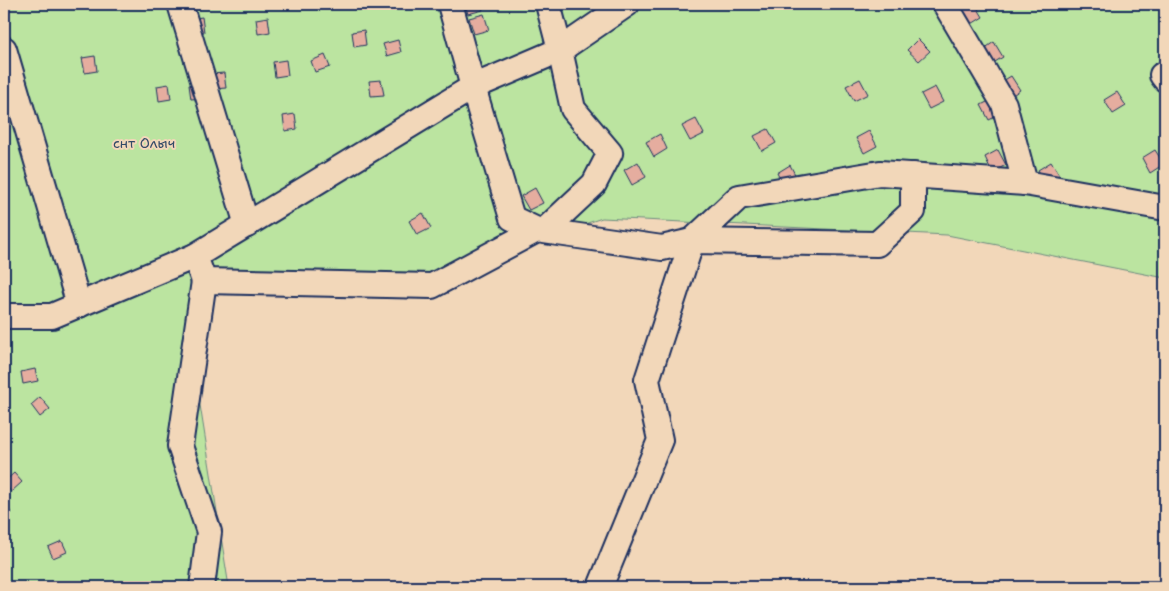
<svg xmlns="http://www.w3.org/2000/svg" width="1169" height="591" font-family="'Shantell Sans',sans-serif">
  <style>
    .green { fill: #bbe4a0; stroke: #6b8a7f }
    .building { fill: #e5ad9f; stroke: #1b2f5e }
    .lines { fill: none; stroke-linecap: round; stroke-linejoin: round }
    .minor-casing { stroke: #1b2f5e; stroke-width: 28 }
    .minor { stroke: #f2d7b9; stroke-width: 24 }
    .labels { text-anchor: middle; stroke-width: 4; stroke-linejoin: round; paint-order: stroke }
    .park-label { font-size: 14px; fill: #334a68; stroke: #f2d7b9 }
  </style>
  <rect width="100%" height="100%" fill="#f2d7b9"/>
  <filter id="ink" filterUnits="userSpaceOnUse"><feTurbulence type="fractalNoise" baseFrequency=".02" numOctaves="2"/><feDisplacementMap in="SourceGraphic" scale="10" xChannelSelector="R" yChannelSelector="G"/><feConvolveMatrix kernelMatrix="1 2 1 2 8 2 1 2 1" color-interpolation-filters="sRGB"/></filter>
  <g filter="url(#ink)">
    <!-- green -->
    <polygon class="green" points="4,4 1165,4 1165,278 947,235 602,218 435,276 205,268 200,405 229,587 4,587"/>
    <!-- building -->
    <g class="building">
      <polygon points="465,4 481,4 483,10 468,14"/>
      <polygon points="972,4 975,4 983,17 970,25 961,11"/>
      <polygon points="484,14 489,30 474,34 469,18"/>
      <polygon points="202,17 204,32 192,34 190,19"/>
      <polygon points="268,17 270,32 258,34 256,19"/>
      <polygon points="364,30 366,45 354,47 352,32"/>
      <polygon points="918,39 930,51 919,61 907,50"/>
      <polygon points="398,40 401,52 387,56 383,44"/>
      <polygon points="994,42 1003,57 990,65 981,51"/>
      <polygon points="325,55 330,67 315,72 311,61"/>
      <polygon points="95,56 97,71 85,73 82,58"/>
      <polygon points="286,60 288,75 275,77 273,62"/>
      <polygon points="224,73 226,88 213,89 212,74"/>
      <polygon points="1011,76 1020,90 1007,99 998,84"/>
      <polygon points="860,79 868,94 854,101 846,86"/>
      <polygon points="381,80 384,95 371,96 369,81"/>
      <polygon points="201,83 203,98 191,99 189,85"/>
      <polygon points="169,84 171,99 159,101 157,86"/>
      <polygon points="935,87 943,102 929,109 921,94"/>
      <polygon points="1117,92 1126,106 1113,114 1104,100"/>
      <polygon points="995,98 1003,113 989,120 981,105"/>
      <polygon points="295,114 297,129 285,131 283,116"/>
      <polygon points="696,119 704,134 690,141 682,126"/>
      <polygon points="768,129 776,143 762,151 754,136"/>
      <polygon points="869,131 877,146 864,153 856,138"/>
      <polygon points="660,134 667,149 654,157 646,142"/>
      <polygon points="998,150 1006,165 992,172 985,157"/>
      <polygon points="1155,150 1164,164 1150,173 1142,158"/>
      <polygon points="638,162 646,177 632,185 624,170"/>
      <polygon points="1051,162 1060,176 1047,184 1038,170"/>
      <polygon points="790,165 798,180 784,187 777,173"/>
      <polygon points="535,188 543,203 529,210 521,196"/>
      <polygon points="423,213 431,228 417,235 409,221"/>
      <polygon points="35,369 38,381 23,384 21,372"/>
      <polygon points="40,397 50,409 40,417 31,405"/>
      <polygon points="14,473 22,482 11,492 4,482"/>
      <polygon points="7,503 11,514 4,517 4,504"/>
      <polygon points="62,541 67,552 53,558 48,547"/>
    </g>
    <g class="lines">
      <!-- minor casing -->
      <g class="minor-casing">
        <g id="minor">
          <polyline points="180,4 247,225"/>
          <polyline points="450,4 473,87 512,218 537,230"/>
          <polyline points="945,4 1004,104 1025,183"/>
          <polyline points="4,49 79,305"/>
          <polyline points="1162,75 1165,79"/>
          <polyline points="545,230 594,184 610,153 573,109 560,50 548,4"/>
          <polyline points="195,256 204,281 432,286 537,230 662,248 692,241 877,244 913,211 913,175"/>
          <polyline points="4,316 52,316 195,256 473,87 560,50 627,4"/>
          <polyline points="202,587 209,532 180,446 204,281"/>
          <polyline points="600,587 660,440 647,380 692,241 739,197 880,173 1025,183 1165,208"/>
        </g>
      </g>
      <!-- minor -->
      <use href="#minor" class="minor"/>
    </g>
  </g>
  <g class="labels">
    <!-- park labels -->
    <g class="park-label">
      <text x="144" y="148">снт Олыч</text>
    </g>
  </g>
  <!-- margin -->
  <rect width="1169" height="591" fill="none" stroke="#f2d7b9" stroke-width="20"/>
  <rect x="10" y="10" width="1149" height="571" fill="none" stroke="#1b2f5e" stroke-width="2" filter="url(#ink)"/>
</svg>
